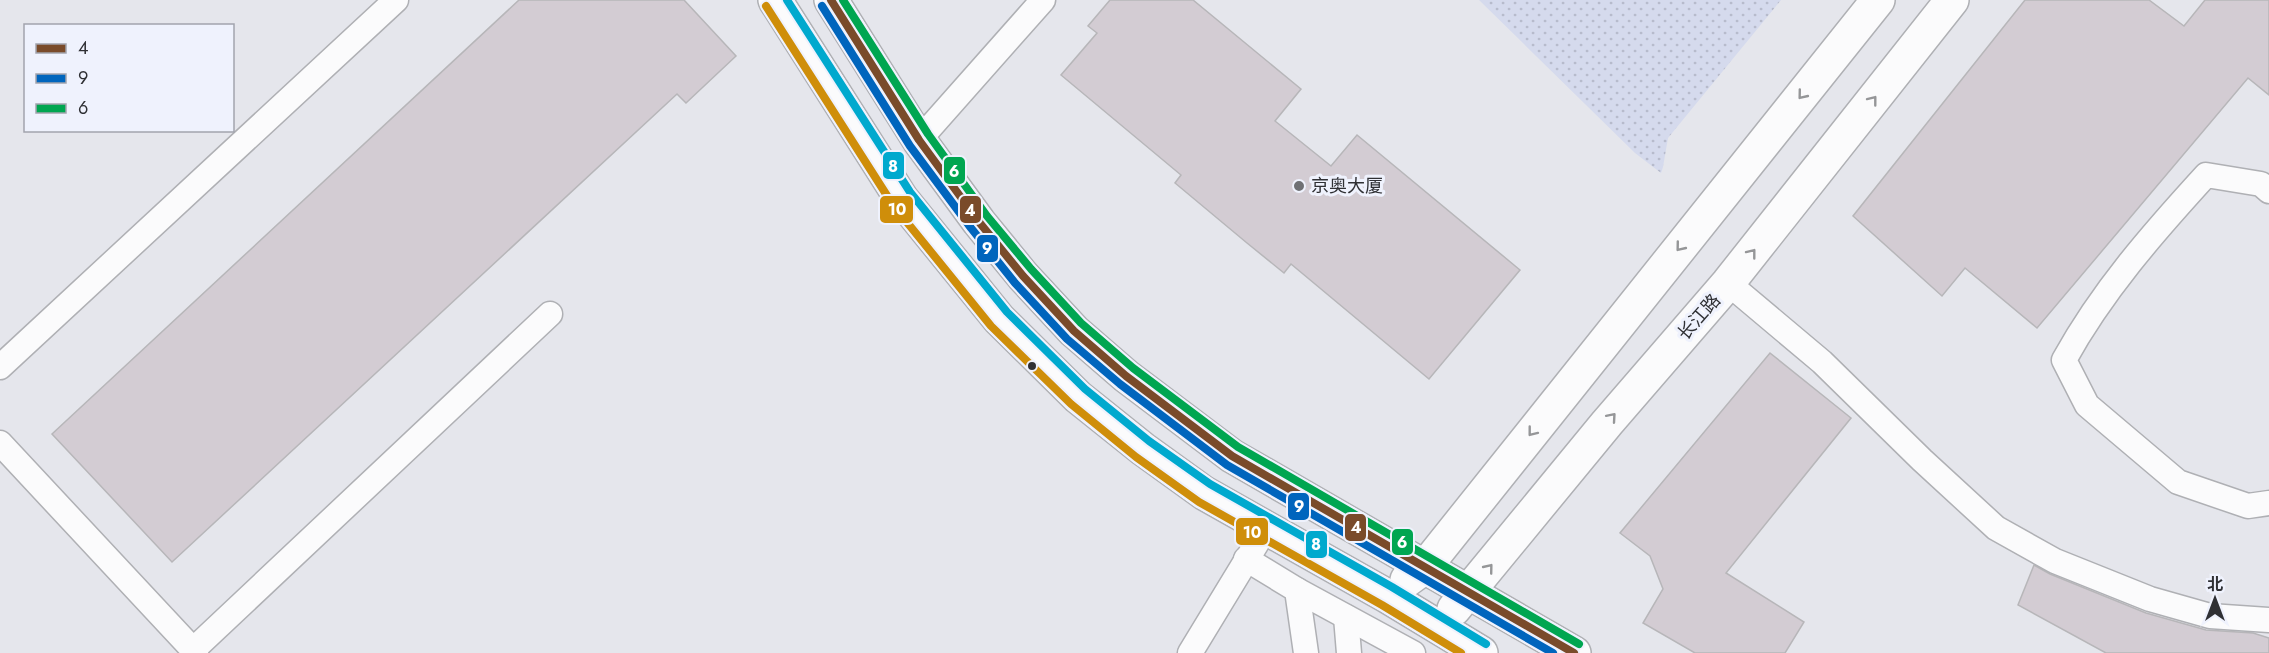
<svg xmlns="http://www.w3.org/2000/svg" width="2269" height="653" font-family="Jost,'Noto Sans SC',sans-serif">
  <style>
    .grass { fill: url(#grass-dots) }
    .building { fill: #d3ccd3; stroke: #b7b6b9; stroke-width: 1.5 }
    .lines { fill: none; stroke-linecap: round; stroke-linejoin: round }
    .service-casing { stroke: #afb0b4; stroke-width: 27 }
    .secondary-casing { stroke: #afb0b4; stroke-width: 36 }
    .service { stroke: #fbfbfc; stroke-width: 24 }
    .secondary { stroke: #fbfbfc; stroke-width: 33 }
    .bus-1-casing { stroke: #eff2fd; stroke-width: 12 }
    .bus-2-casing { stroke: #eff2fd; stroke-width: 12 }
    .bus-3-casing { stroke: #eff2fd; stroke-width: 12 }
    .bus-4-casing { stroke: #eff2fd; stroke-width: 12 }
    .bus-5-casing { stroke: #eff2fd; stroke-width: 12 }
    .bus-1 { stroke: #7a4b2a; stroke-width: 8 }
    .bus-2 { stroke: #0065bd; stroke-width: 8 }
    .bus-3 { stroke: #00a651; stroke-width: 8 }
    .bus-4 { stroke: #cf8e0a; stroke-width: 8 }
    .bus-5 { stroke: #00a9ce; stroke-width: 8 }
    .oneway { stroke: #959698 }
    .poi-dot { fill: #6f7074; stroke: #eff2fd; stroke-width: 2 }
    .bus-dot { fill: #2f3034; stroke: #eff2fd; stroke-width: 2 }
    .labels { text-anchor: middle; stroke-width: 6; stroke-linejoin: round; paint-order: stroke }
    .poi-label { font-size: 18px; fill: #2f3034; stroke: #eff2fd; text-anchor: start }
    .street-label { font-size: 18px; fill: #2f3034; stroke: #eff2fd }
    .line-badge { stroke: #eff2fd; stroke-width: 2 }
    .badge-label { font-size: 16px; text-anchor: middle; font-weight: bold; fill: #fff }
  </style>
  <defs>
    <pattern id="grass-dots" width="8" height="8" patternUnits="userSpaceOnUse" patternTransform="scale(1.5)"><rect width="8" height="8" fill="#d5daed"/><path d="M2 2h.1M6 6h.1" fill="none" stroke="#b7bbcc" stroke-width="1.8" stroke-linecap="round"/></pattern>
  </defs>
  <rect width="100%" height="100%" fill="#e5e6ec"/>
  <!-- grass -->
  <polygon class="grass" points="1479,0 1781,0 1668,138 1663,167 1661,173 1635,153"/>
  <!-- building -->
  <g class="building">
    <polygon points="519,0 684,0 736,56 686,103 677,94 172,562 52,434"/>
    <polygon points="1110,0 1193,0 1301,89 1275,121 1331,166 1357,135 1520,270 1429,379 1291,264 1284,273 1247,243 1175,183 1181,175 1061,75 1097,33 1088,26"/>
    <polygon points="2025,0 2149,0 2184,26 2205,0 2269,0 2269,95 2248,78 2037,328 1965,268 1942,296 1853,216"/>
    <polygon points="1770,353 1851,418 1726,573 1804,622 1785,653 1695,653 1643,623 1663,589 1650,556 1620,533"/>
    <polygon points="2034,565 2050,574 2146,613 2206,630 2253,633 2269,638 2269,653 2106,653 2018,605"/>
  </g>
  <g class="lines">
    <!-- service casing -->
    <g class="service-casing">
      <g id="service">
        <polyline points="919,140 1043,0"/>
        <path d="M2269,191L2261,184L2206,175C2153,233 2102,291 2064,360L2087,405L2178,482L2248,506L2269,503"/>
        <polyline points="1728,283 1822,362 1922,460 1996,528 2055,561 2150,599 2210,616 2269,620"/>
        <polyline points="0,367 396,0"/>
        <polyline points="0,443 196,653"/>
        <polyline points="1246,559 1297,590 1306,653"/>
        <polyline points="1297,590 1413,653"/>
        <polyline points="1346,617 1349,653"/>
        <polyline points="193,650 550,314"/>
        <polyline points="1190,653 1266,528"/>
      </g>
    </g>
    <!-- secondary casing -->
    <g class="secondary-casing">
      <g id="secondary">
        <polyline points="775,0 901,198 999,319 1078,397 1143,449 1204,493 1387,596 1481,653"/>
        <polyline points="831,0 919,140 979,222 1023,276 1074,331 1126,376 1232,456 1574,653"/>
        <polyline points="1407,580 1425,567 1878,0"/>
        <polyline points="1454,609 1607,423 1728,283 1952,0"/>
      </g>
    </g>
    <!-- service -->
    <use href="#service" class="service"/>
    <!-- secondary -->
    <use href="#secondary" class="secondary"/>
    <!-- bus-1 casing -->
    <g class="bus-1-casing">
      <polyline id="bus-1" points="831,0 919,140 979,222 1023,276 1074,331 1126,376 1232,456 1574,653"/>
    </g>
    <!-- bus-2 casing -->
    <g class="bus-2-casing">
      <polyline id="bus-2" points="822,6 910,146 971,228 1015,283 1067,339 1120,384 1227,465 1553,653"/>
    </g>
    <!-- bus-3 casing -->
    <g class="bus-3-casing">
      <polyline id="bus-3" points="843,0 928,134 987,216 1031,269 1081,323 1133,368 1238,447 1579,644"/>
    </g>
    <!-- bus-4 casing -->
    <g class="bus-4-casing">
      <polyline id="bus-4" points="766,6 893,205 991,326 1071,404 1136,457 1199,502 1382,605 1461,653"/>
    </g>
    <!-- bus-5 casing -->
    <g class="bus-5-casing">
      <polyline id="bus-5" points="787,0 910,192 1007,312 1085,389 1149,441 1210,484 1392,587 1486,644"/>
    </g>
    <!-- bus-1 -->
    <use href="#bus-1" class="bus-1"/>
    <!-- bus-2 -->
    <use href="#bus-2" class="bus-2"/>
    <!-- bus-3 -->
    <use href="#bus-3" class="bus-3"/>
    <!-- bus-4 -->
    <use href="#bus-4" class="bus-4"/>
    <!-- bus-5 -->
    <use href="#bus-5" class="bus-5"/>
  </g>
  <!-- one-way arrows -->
  <defs><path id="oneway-chevron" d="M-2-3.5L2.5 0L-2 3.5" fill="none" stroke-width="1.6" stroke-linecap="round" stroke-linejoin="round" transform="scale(1.5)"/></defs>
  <g class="oneway">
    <use href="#oneway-chevron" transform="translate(1802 95) rotate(129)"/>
    <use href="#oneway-chevron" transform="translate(1873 100) rotate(-52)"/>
    <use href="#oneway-chevron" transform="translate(1680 247) rotate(129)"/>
    <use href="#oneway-chevron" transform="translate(1752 253) rotate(-52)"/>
    <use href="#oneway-chevron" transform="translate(1612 417) rotate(-49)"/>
    <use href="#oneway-chevron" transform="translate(1532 432) rotate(128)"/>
    <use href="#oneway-chevron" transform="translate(1489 568) rotate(-51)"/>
  </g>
  <!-- markers -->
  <circle class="poi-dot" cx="1299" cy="186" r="6"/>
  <circle class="bus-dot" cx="1032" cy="366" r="5"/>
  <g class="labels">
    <!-- poi labels -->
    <g class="poi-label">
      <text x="1311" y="192">京奥大厦</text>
    </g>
    <!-- street labels -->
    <g class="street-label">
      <text transform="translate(1699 317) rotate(-49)" y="6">长江路</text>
    </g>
  </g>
  <g class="line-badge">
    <rect x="882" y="151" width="23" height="29" rx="6" fill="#00a9ce"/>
    <rect x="943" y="156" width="23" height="29" rx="6" fill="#00a651"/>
    <rect x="879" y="195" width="35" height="29" rx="6" fill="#cf8e0a"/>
    <rect x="959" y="195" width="23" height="29" rx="6" fill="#7a4b2a"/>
    <rect x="976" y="234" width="23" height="29" rx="6" fill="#0065bd"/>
    <rect x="1287" y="492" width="23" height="29" rx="6" fill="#0065bd"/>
    <rect x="1344" y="513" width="23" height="29" rx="6" fill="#7a4b2a"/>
    <rect x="1235" y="517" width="34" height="29" rx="6" fill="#cf8e0a"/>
    <rect x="1391" y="528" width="23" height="28" rx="6" fill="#00a651"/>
    <rect x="1305" y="530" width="23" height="29" rx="6" fill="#00a9ce"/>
  </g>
  <g class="badge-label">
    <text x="893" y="172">8</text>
    <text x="954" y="177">6</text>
    <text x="897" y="215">10</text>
    <text x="970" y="216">4</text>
    <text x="987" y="254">9</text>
    <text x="1299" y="512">9</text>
    <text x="1356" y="533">4</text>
    <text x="1252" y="538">10</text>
    <text x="1402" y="548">6</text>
    <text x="1316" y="550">8</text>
  </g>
  <!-- legend -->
  <rect x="24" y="24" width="210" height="108" fill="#eff2fd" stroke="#a2a4ad" stroke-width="1.5"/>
  <rect x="36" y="44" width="30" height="9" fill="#7a4b2a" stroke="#a2a4ad" stroke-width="1.5"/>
  <text x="78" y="54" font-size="18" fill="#2f3034">4</text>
  <rect x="36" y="74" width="30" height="9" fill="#0065bd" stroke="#a2a4ad" stroke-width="1.5"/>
  <text x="78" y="84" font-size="18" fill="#2f3034">9</text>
  <rect x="36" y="104" width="30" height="9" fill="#00a651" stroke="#a2a4ad" stroke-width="1.5"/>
  <text x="78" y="114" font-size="18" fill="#2f3034">6</text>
  <!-- north arrow -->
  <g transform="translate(2215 599)" stroke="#eff2fd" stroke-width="4.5" paint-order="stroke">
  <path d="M0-4.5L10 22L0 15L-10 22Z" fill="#2f3034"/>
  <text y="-9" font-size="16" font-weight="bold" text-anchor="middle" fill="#2f3034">北</text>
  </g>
</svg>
